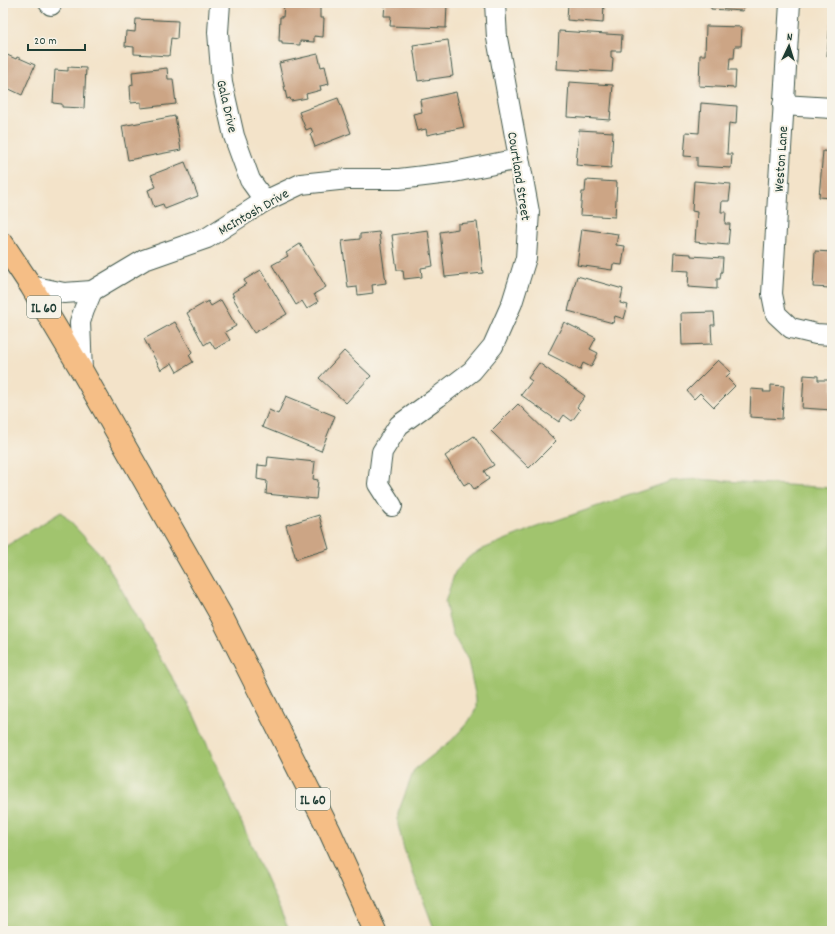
<svg xmlns="http://www.w3.org/2000/svg" width="835" height="934" font-family="Dekko,sans-serif">
<style>
.green{fill:#a1c46e;stroke:#608051}
.building{fill:#cca585}
.lines{fill:none;stroke-linecap:round;stroke-linejoin:round}
.minor-casing{stroke:#3f564a;stroke-width:22}
.primary-casing{stroke:#3f564a;stroke-width:24}
.minor{stroke:#fff;stroke-width:20}
.primary{stroke:#f5be86;stroke-width:22}
.labels{text-anchor:middle;stroke-width:4;stroke-linejoin:round;paint-order:stroke}
.shield{fill:#f7f3e8;stroke:#60746a;stroke-width:1}
.shield-label{font-size:13px;font-weight:bold;fill:#1f3d34}
.street-label{font-size:14px;fill:#1f3d34;stroke:#f7f3e8}
</style>
<rect width="100%" height="100%" fill="#f7f3e8"/>
<filter id="ink" filterUnits="userSpaceOnUse"><feTurbulence type="fractalNoise" baseFrequency=".025" numOctaves="2"/><feDisplacementMap in="SourceGraphic" scale="8" xChannelSelector="R" yChannelSelector="G"/><feConvolveMatrix kernelMatrix="1 2 1 2 8 2 1 2 1" color-interpolation-filters="sRGB"/></filter>
<filter id="wash" filterUnits="userSpaceOnUse"><feTurbulence type="fractalNoise" baseFrequency=".012" numOctaves="4" result="noise"/><feDisplacementMap in="SourceGraphic" scale="16" xChannelSelector="R" yChannelSelector="G"/><feGaussianBlur stdDeviation="0.9" result="paint"/><feColorMatrix in="noise" values="0 0 0 0 0 0 0 0 0 0 0 0 0 0 0 0 0 1.4 0 .05"/><feComposite in="paint" operator="in"/></filter>
<g filter="url(#wash)">
<rect width="100%" height="100%" fill="#f3e3c9"/>
<g class="green">
<polygon points="696,479 832,488 832,931 435,931 404,849 398,825 398,813 414,770 452,740 469,721 476,709 476,698 468,661 452,633 445,602 455,572 469,557 483,549 531,529 671,481"/>
<polygon points="61,512 102,556 194,715 288,928 262,931 3,931 3,548"/>
</g>
<g id="blocks">
<g class="building">
<polygon points="385,3 447,3 446,28 390,26 391,16 384,16"/>
<polygon points="568,3 604,3 603,23 567,20"/>
<polygon points="711,3 744,3 743,11 711,9"/>
<polygon points="284,4 320,6 320,18 324,18 323,37 314,36 314,42 300,41 300,45 282,44 282,41 279,41 280,17 283,17"/>
<polygon points="136,19 178,21 177,39 171,38 169,56 134,54 134,47 125,46 126,31 135,32"/>
<polygon points="830,23 832,23 832,56 827,56"/>
<polygon points="706,26 742,27 741,46 735,46 734,58 730,58 729,70 736,70 735,88 699,86 700,55 705,55"/>
<polygon points="559,31 622,35 621,51 611,51 611,57 613,58 612,72 557,69"/>
<polygon points="448,40 453,76 418,81 413,45"/>
<polygon points="5,54 16,59 17,57 35,65 22,95 3,86 3,59"/>
<polygon points="318,54 321,67 325,66 329,84 320,86 321,90 306,94 307,98 291,101 290,98 287,99 279,63"/>
<polygon points="68,67 86,68 84,108 62,107 62,104 53,103 55,70 68,71"/>
<polygon points="167,68 168,79 173,79 176,104 141,108 141,102 131,103 130,86 133,85 132,72"/>
<polygon points="569,82 613,85 610,120 567,117"/>
<polygon points="456,92 464,127 427,135 426,129 417,131 413,114 422,112 420,100"/>
<polygon points="338,98 351,133 315,147 310,134 313,133 311,128 306,130 299,112"/>
<polygon points="701,103 737,106 736,124 729,123 727,154 732,154 731,168 697,166 697,157 684,156 686,132 699,133"/>
<polygon points="175,116 181,150 128,160 122,126"/>
<polygon points="579,130 613,132 611,168 576,165"/>
<polygon points="823,151 832,152 832,198 819,197"/>
<polygon points="185,162 198,196 165,209 163,204 154,207 148,190 156,187 151,175"/>
<polygon points="586,180 617,182 615,217 580,215 582,192 585,192"/>
<polygon points="694,181 731,184 729,201 722,201 721,212 726,212 725,224 730,224 728,245 695,242 697,212 692,211"/>
<polygon points="477,222 483,273 445,277 440,232 458,229 458,224"/>
<polygon points="582,229 618,234 616,245 625,246 622,265 613,264 612,270 577,265"/>
<polygon points="428,230 433,266 421,268 422,277 404,279 403,270 397,270 392,235"/>
<polygon points="379,232 386,283 372,285 373,293 358,295 357,287 348,288 342,241 360,239 360,234"/>
<polygon points="300,244 326,287 314,294 318,302 307,309 302,301 296,305 272,265 288,256 286,253"/>
<polygon points="815,251 832,252 832,281 831,281 830,288 813,287"/>
<polygon points="674,253 691,254 691,256 723,258 722,272 721,272 720,279 717,279 717,289 688,287 689,271 673,270"/>
<polygon points="261,270 287,314 254,333 232,296 234,296 232,293 246,284 244,280"/>
<polygon points="577,276 623,289 620,303 628,305 624,319 615,316 613,323 568,311"/>
<polygon points="221,300 236,326 225,332 230,340 215,349 210,341 204,345 187,313 208,301 211,306"/>
<polygon points="714,312 715,325 711,325 712,344 682,345 681,313"/>
<polygon points="175,322 192,352 189,355 193,362 177,372 172,363 161,370 144,339"/>
<polygon points="564,322 596,338 590,349 598,353 591,367 583,363 580,370 548,354"/>
<polygon points="344,351 371,376 346,403 319,378"/>
<polygon points="718,360 731,372 726,377 735,386 714,407 700,393 694,399 687,391"/>
<polygon points="539,363 585,396 577,407 580,410 572,421 564,415 559,422 521,395 532,381 528,378"/>
<polygon points="804,375 818,376 818,380 832,380 832,410 802,408"/>
<polygon points="771,385 784,386 782,419 750,417 751,389 764,390 763,392 771,392"/>
<polygon points="286,396 335,416 321,451 262,427 269,410 278,414"/>
<polygon points="518,404 556,441 529,468 491,431"/>
<polygon points="474,436 494,465 484,471 489,479 474,489 469,482 464,485 445,456"/>
<polygon points="268,457 315,462 313,479 318,480 316,499 266,494 267,481 257,479 258,465 267,466"/>
<polygon points="319,515 329,549 296,559 286,525"/>
</g>
</g>
</g>
<g filter="url(#ink)">
<use href="#blocks" fill-opacity="0" stroke="#3f564a" stroke-width="1"/>
<g class="lines">
<defs>
<g id="minor">
<polyline points="49,3 51,5"/>
<polyline points="220,3 218,32 222,83 234,136 250,180 265,201"/>
<polyline points="790,3 772,294 776,314 791,328 816,334 832,335"/>
<polyline points="783,105 832,108"/>
<polyline points="31,286 64,293 92,291 144,260 207,238 265,201 301,184 348,179 399,179 449,173 519,159"/>
<polyline points="82,371 80,322 84,310 92,291"/>
<polyline points="392,506 378,484 382,452 399,425 438,397 472,371 493,346 512,303 526,258 529,212 497,38 495,3"/>
</g>
<polyline id="primary" points="3,244 31,286 82,371 221,615 330,832 375,931"/>
</defs>
<use href="#minor" class="minor-casing"/>
<use href="#primary" class="primary-casing"/>
<use href="#minor" class="minor"/>
<use href="#primary" class="primary"/>
</g>
</g>
<g class="labels">
<g class="shield">
<rect x="27" y="296" width="34" height="22" rx="3"/>
<rect x="296" y="788" width="34" height="22" rx="3"/>
</g>
<g class="shield-label">
<text x="44" y="312">IL 60</text>
<text x="313" y="804">IL 60</text>
</g>
<g class="street-label">
<text transform="translate(228 106) rotate(77)" y="5">Gala Drive</text>
<text transform="translate(780 159) rotate(-86)" y="5">Weston Lane</text>
<text transform="translate(520 176) rotate(81)" y="5">Courtland Street</text>
<text transform="translate(253 211) rotate(-30)" y="5">McIntosh Drive</text>
</g>
</g>
<rect width="835" height="934" fill="none" stroke="#f7f3e8" stroke-width="16"/>
<g transform="translate(789 46) rotate(4)" stroke="#f7f3e8" stroke-width="3" paint-order="stroke">
<path d="M0-3L7 15L0 10L-7 15Z" fill="#1f3d34"/>
<text y="-6" font-size="11" font-weight="bold" text-anchor="middle" fill="#1f3d34">N</text>
</g>
<path d="M28 44v6h57v-6" fill="none" stroke="#1f3d34" stroke-width="2"/>
<text x="34" y="44" font-size="12" fill="#1f3d34" stroke="#f7f3e8" stroke-width="3" paint-order="stroke">20 m</text>
</svg>
